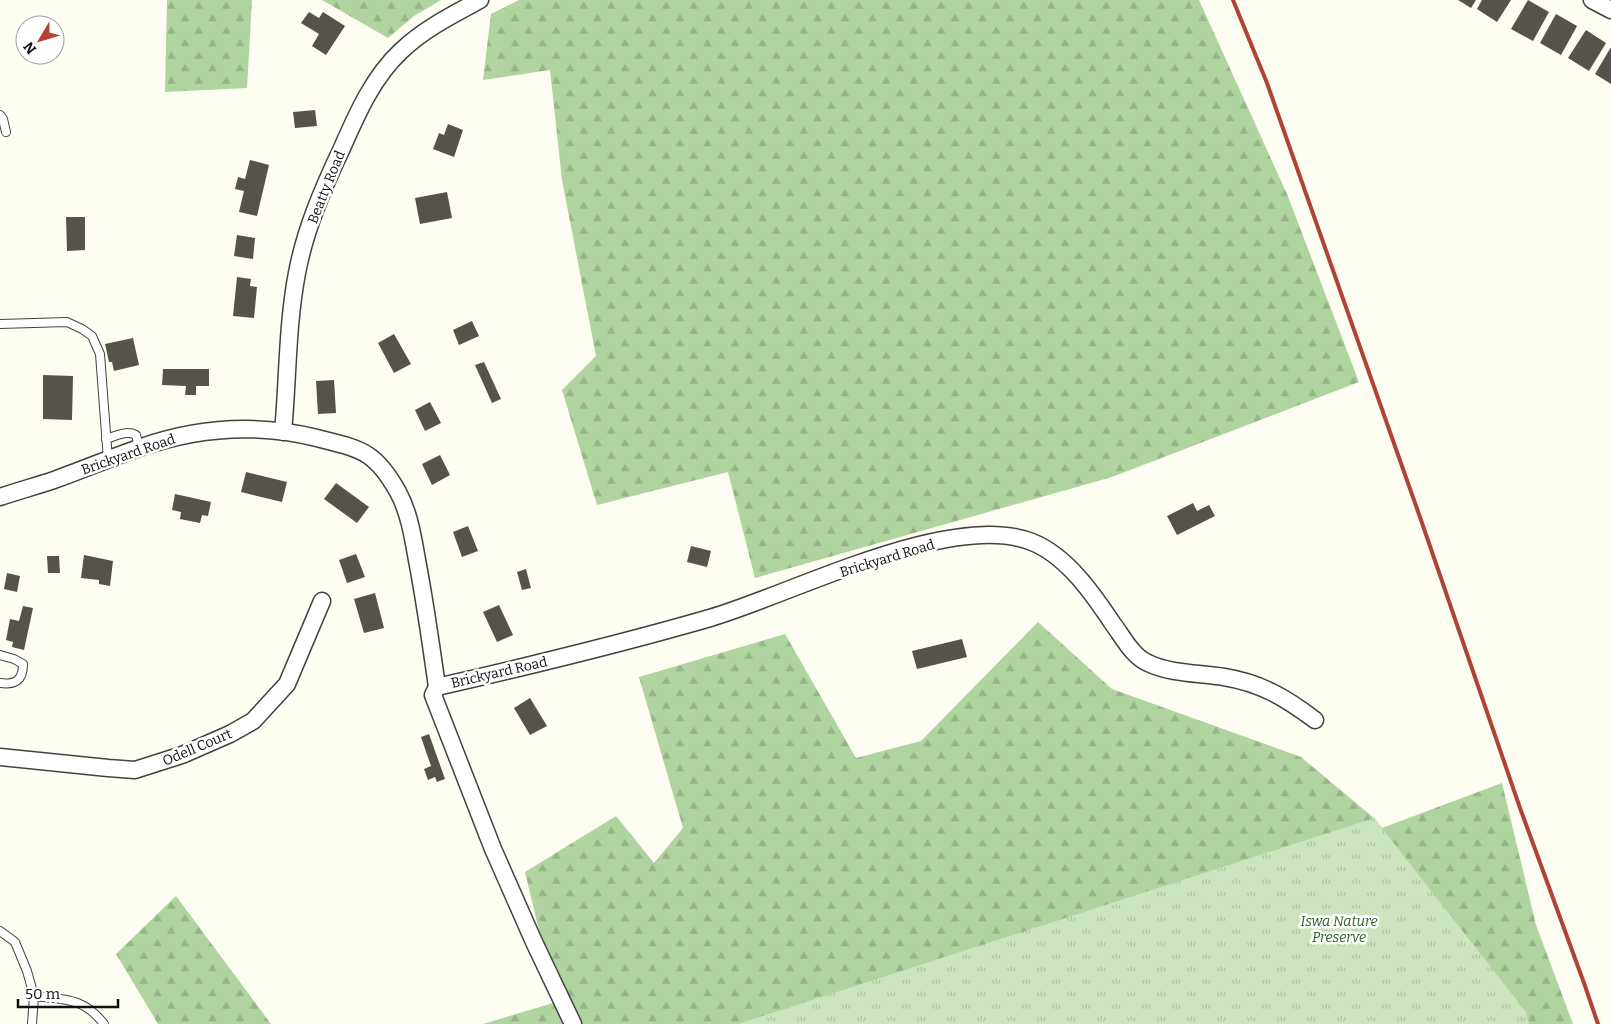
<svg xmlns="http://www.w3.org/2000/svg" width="1611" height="1024" font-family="Bitter,serif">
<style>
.forest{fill:url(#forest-firs)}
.park{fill:url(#park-tufts)}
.building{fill:#56524c}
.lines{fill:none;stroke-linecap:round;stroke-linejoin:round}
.lane-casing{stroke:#424242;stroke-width:10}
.street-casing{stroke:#424242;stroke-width:19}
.lane{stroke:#fff;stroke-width:8}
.street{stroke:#fff;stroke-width:16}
.rail{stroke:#b04335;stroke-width:4}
.labels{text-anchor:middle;stroke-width:5;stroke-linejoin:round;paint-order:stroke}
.street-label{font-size:14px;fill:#0f0f0f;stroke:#fff}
.park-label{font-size:14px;font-style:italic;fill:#286026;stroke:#fff}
</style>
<defs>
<pattern id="forest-firs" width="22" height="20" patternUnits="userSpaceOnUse" patternTransform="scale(1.25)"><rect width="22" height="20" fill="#afd49f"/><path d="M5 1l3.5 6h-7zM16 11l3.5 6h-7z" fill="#95b588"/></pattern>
<pattern id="park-tufts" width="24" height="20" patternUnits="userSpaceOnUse" patternTransform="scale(1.25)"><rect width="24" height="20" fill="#cce5be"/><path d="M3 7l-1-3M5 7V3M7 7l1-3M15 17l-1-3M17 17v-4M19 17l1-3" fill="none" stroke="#aec3a2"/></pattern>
</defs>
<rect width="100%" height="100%" fill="#fdfdf2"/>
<g class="forest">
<polygon points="167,0 252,0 247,88 165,92"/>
<polygon points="322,0 441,0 414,16 388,38"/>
<polygon points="519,0 1199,0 1287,194 1359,382 1112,477 755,578 728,472 597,505 562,390 596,356 562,180 550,70 483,80 491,14"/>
<polygon points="1038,622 1112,689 1301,757 1374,818 1382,828 1502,783 1536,925 1573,1024 483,1024 556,1002 525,872 616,816 654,863 683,828 639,677 785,634 856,758 921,741"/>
<polygon points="176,896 271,1024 158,1024 116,954"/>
</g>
<polygon class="park" points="1374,818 1526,1012 1529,1024 738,1024"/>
<g class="building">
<polygon points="1458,0 1476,0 1471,8"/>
<polygon points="1482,0 1511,0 1497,22 1477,9"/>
<polygon points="1528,0 1549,12 1533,41 1511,29"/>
<polygon points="309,12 319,18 323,12 345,26 326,55 312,46 319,34 301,23"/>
<polygon points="1556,14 1577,26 1561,55 1540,43"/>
<polygon points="1586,30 1606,43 1589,71 1568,58"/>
<polygon points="1611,47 1611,84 1595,74"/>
<polygon points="315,110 317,126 295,128 293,112"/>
<polygon points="448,124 463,130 454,157 433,149 439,133 444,135"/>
<polygon points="250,160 269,165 257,216 239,212 244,191 235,189 238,177 245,179"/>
<polygon points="447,192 452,218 420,224 415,198"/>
<polygon points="66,217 85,217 85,250 67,251"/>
<polygon points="237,235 255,238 253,259 234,256"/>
<polygon points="237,277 251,279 250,286 257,287 254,318 233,316"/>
<polygon points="472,321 479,336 459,345 453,330"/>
<polygon points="394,334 411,364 394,373 378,343"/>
<polygon points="133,338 139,365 114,371 112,362 109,362 105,344"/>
<polygon points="484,362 501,399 492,403 475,365"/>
<polygon points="163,369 209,369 209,386 196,386 196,395 185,395 186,386 162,385"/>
<polygon points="43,375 73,376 72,420 43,419"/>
<polygon points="334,380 336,413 318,414 316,381"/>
<polygon points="430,402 441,423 425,431 415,410"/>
<polygon points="440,455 450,475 432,485 422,464"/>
<polygon points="246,472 287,482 282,502 241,492"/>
<polygon points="336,483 369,507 357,523 324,499"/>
<polygon points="175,494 211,502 208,516 202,515 200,523 180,519 181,512 172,510"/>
<polygon points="1193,503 1197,511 1209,505 1215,516 1177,535 1167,516"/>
<polygon points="468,526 478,551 462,557 453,532"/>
<polygon points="691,546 711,551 707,567 687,562"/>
<polygon points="356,554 365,577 347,583 339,560"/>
<polygon points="84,555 113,561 110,586 99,584 99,580 81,578"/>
<polygon points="47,556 59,556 60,573 48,573"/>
<polygon points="526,569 531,588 522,590 517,572"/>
<polygon points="7,573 20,576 17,592 4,589"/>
<polygon points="375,593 384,628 364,633 354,599"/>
<polygon points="499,605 513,635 497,642 483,612"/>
<polygon points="23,606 33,608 24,650 12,647 13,642 6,640 10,619 19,621"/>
<polygon points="962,639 967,657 917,669 912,651"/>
<polygon points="530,698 547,726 530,735 514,708"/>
<polygon points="429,734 445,779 437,782 435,777 428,780 424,769 431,766 421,737"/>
</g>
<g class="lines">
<defs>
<g id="lane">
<polyline points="0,115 3,119 6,132"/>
<polyline points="0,324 67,322 82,329 92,336 100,354 108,460"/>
<path d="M106,439c10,-3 20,-9 30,-4l3,13"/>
<path d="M0,655l14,4 9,5c0,16 -7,21 -23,19"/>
<polyline points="0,931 15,942 27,971 34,996 32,1024"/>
<path d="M34,996c31,4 49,1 70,28"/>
</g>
<g id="street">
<polyline points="1592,0 1611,10"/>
<path d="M283,432c5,-53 4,-107 14,-159 8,-43 26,-85 45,-125 15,-34 31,-71 59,-97 23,-22 51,-36 79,-51"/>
<path d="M0,497c18,-6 36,-11 54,-17 28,-10 56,-22 85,-32 59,-21 117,-25 178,-10 43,11 58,12 81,54 11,20 15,45 19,68 8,42 14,84 20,127l-4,8 60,154 41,93 39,82"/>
<path d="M437,687c92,-21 183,-43 273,-69 82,-24 242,-108 322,-76 35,14 61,52 81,82 10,13 19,32 35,39 23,11 51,10 76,14 37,6 62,21 91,43"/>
<polyline points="0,757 108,768 135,770 182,755 230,734 253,721 287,684 322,601"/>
</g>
</defs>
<use href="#lane" class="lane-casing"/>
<use href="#street" class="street-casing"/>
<use href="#lane" class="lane"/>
<use href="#street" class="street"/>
<polyline class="rail" points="1233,0 1267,83 1421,520 1520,808 1584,983 1598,1024"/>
</g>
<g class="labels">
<g class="street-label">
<text transform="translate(326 187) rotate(-68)" y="5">Beatty Road</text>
<text transform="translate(128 454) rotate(-19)" y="5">Brickyard Road</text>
<text transform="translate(887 558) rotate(-17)" y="5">Brickyard Road</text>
<text transform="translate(499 672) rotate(-13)" y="5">Brickyard Road</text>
<text transform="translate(197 747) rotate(-23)" y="5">Odell Court</text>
</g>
<g class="park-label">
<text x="1339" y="926">Iswa Nature<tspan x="1339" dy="16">Preserve</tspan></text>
</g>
</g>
<g transform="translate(40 40) rotate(232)"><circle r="24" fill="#ffffff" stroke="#9f9f9f"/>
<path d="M0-4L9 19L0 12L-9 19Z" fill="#b04335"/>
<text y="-8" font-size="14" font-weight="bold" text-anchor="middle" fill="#0f0f0f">N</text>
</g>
<path d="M18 999v8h100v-8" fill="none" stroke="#0f0f0f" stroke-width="2.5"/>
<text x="25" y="999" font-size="15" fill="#0f0f0f" stroke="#ffffff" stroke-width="4" paint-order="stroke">50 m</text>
</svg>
